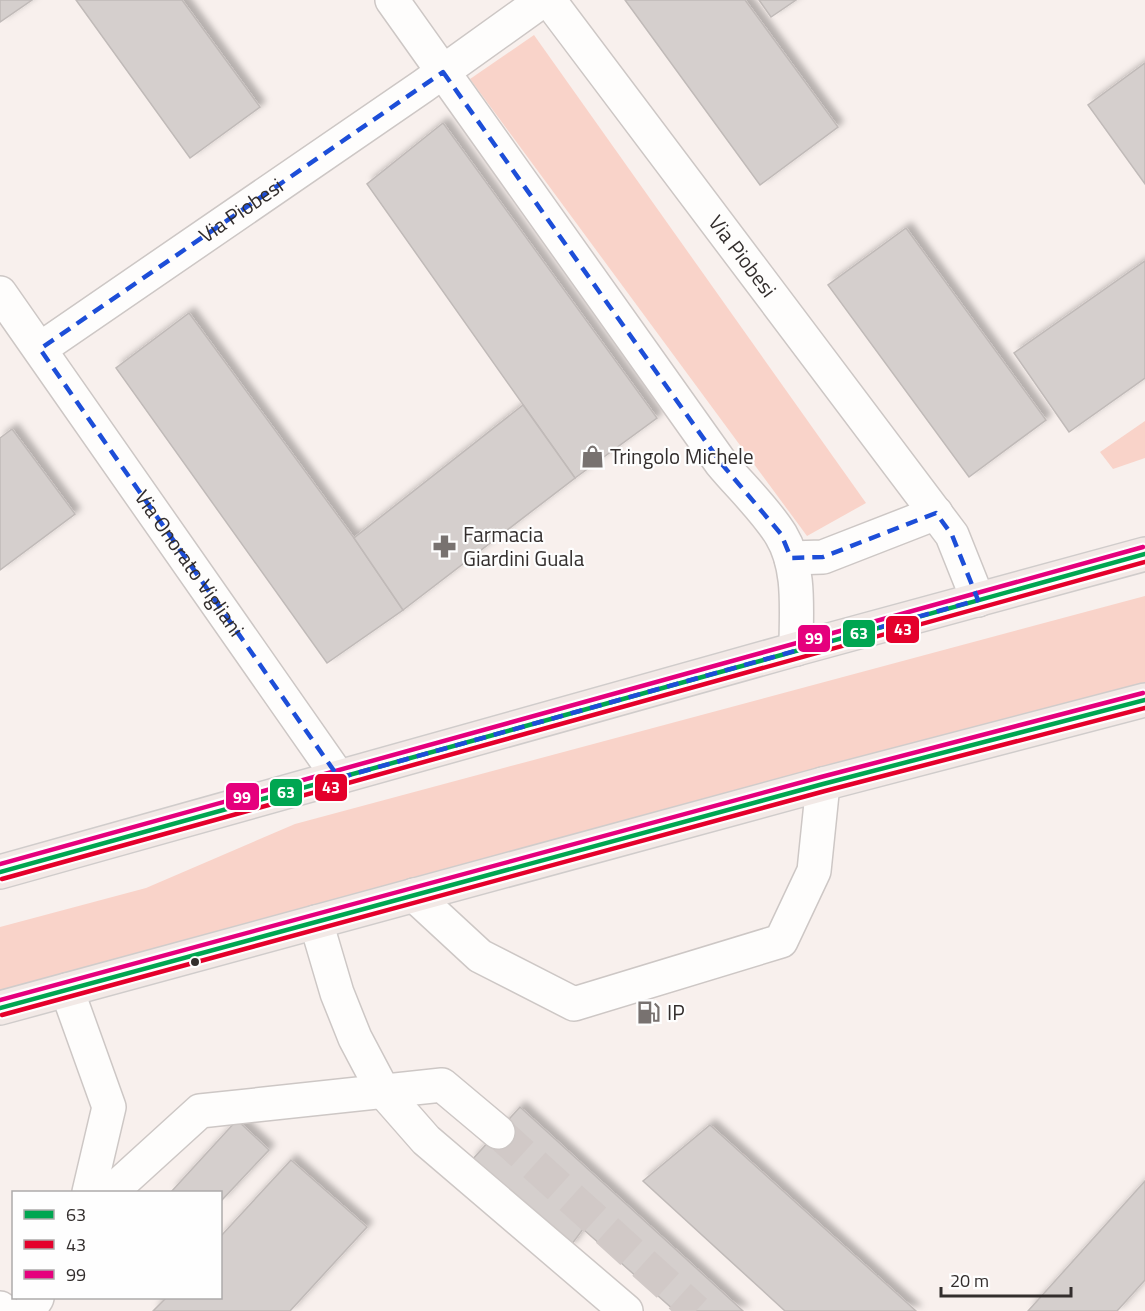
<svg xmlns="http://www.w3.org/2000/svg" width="1145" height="1311" font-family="'Titillium Web',sans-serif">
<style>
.green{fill:#f9d3c9}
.building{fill:#d5cfcd;stroke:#c0bab8;stroke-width:1.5;filter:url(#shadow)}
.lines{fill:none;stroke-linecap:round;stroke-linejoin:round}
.minor-tunnel{stroke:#d1c9c7;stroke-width:33;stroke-dasharray:33 16;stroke-linecap:butt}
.minor-casing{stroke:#cdc7c5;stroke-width:36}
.major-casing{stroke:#d0cccb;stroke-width:36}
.minor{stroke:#fefdfc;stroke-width:33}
.major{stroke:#f2e9e6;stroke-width:33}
.bus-1-casing{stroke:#fefefe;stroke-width:9}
.bus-2-casing{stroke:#fefefe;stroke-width:9}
.bus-3-casing{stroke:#fefefe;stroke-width:9}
.bus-1{stroke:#00a651;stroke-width:4.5}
.bus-2{stroke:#e4002b;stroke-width:4.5}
.bus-3{stroke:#e5007d;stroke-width:4.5}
.marked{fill:none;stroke:#1d4ed8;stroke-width:4.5;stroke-dasharray:12 8;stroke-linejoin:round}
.bus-dot{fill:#332e2d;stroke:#fefefe;stroke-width:2}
.labels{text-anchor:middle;stroke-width:4.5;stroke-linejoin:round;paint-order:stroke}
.street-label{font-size:21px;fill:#332e2d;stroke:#fefefe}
.poi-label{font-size:21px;fill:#332e2d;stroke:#fefefe;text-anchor:start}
.line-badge{stroke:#fefefe;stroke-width:2}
.badge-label{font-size:16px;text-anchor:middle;font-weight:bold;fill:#fff}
</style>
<defs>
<filter id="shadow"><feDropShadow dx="5.5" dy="-5.5" stdDeviation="3" flood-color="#0004"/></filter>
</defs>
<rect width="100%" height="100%" fill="#f8f0ed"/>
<g class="green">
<polygon points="534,35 866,503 807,536 470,79"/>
<polygon points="1145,421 1145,458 1113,469 1100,452"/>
<polygon points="1145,596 1145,685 0,993 0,927 146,888 295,824"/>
</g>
<g class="building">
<polygon points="0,0 32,0 0,22"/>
<polygon points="76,0 182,0 260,107 190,158"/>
<polygon points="625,0 745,0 838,127 760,185"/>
<polygon points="759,0 796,0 771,17"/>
<polygon points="1145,63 1145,184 1088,105"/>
<polygon points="443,123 657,418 575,478 367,184"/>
<polygon points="906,228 1046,420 969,477 828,285"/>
<polygon points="1145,261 1145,378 1069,432 1014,353"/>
<polygon points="189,313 354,538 403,610 327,663 116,368"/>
<polygon points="523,405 575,478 403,610 354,538"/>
<polygon points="12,429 75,514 0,570 0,438"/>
<polygon points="520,1107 743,1311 675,1311 583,1229 569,1248 471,1161"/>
<polygon points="237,1120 269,1150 220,1202 220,1192 171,1192"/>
<polygon points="710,1125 916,1311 785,1311 643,1181"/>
<polygon points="291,1160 367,1227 290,1311 153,1311 166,1298 220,1298 220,1237"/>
<polygon points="1145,1181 1145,1280 1117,1311 1028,1311"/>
</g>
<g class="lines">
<polyline class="minor-tunnel" points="498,1132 696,1311"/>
<defs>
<g id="minor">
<path d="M392,0l329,463c19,23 44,46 60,72 20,33 15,76 15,114"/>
<path id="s1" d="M549,0l403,535 26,65"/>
<path id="s2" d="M0,293l339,485"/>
<path id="s3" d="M40,349l383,-263 120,-86"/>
<polyline points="791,558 823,557 936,513"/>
<polyline points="414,895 480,956 574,1004 781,941 814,871 823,784"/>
<polyline points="316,922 337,993 355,1038 383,1091 426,1140 626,1311"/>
<polyline points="67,990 109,1107 89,1192"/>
<polyline points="111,1192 200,1111 442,1085 498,1132"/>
<polyline points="0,1308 4,1311"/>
<polyline points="29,1311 37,1298"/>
</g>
<g id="major">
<polyline points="0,872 796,649 1145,554"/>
<polyline points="0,1008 823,784 1145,700"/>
</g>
</defs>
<use href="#minor" class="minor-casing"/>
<use href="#major" class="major-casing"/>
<use href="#minor" class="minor"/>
<use href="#major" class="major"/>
<defs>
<g id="bus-1">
<polyline points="0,872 1145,554"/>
<polyline points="0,1008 823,784 1145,700"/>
</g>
<g id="bus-2">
<polyline points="2,879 1145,562"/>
<polyline points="2,1015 825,791 1145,708"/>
</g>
<g id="bus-3">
<polyline points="0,864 1143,547"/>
<polyline points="0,1000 821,777 1143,693"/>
</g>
</defs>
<use href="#bus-1" class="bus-1-casing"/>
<use href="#bus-2" class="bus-2-casing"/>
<use href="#bus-3" class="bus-3-casing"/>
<use href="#bus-1" class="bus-1"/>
<use href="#bus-2" class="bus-2"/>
<use href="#bus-3" class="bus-3"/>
</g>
<path class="marked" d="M443,72l278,391 60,71 10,24 32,-1 113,-44 16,22 26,65 -639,178 -299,-429z"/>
<defs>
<symbol id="shop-bare" viewBox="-9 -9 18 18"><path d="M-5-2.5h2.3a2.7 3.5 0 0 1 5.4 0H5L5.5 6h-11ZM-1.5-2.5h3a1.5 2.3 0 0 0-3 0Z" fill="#787270" stroke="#fefefe" stroke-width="2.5" paint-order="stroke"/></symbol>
<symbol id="pharmacy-bare" viewBox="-9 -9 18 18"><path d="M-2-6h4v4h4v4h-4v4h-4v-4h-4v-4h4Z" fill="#787270" stroke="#fefefe" stroke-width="2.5" paint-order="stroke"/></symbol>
<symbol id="fuel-bare" viewBox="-9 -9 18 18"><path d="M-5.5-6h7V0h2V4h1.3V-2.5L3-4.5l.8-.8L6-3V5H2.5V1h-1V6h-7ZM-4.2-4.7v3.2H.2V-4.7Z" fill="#787270" stroke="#fefefe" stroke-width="2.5" paint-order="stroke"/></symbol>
</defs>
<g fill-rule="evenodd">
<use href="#shop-bare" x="576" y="440" width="33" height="33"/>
<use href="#pharmacy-bare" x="428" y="530" width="33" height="33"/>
<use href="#fuel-bare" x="632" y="996" width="33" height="33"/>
</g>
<circle class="bus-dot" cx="195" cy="962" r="5"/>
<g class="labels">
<g class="street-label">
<text dy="7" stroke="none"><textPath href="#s3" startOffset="244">Via Piobesi</textPath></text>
<text dy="7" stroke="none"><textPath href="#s1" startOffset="321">Via Piobesi</textPath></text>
<text dy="7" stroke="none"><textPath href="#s2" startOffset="330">Via Onorato Vigliani</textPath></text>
</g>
<g class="poi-label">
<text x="610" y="464">Tringolo Michele</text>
<text x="463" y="542">Farmacia<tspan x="463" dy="24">Giardini Guala</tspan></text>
<text x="667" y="1020">IP</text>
</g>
</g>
<g class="line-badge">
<rect x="885" y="615" width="35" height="29" rx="6" fill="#e4002b"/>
<rect x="842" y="619" width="34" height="29" rx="6" fill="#00a651"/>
<rect x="797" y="624" width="34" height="29" rx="6" fill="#e5007d"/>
<rect x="314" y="773" width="34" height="29" rx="6" fill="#e4002b"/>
<rect x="269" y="778" width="34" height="29" rx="6" fill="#00a651"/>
<rect x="225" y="782" width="35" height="29" rx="6" fill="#e5007d"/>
</g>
<g class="badge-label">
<text x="903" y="635">43</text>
<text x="859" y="639">63</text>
<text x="814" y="644">99</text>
<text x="331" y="793">43</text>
<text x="286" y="798">63</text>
<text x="242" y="803">99</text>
</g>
<rect x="12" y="1191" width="210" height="108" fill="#fefefe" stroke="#adabaa" stroke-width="1.5"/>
<rect x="24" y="1210" width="30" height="9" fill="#00a651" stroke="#adabaa" stroke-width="1.5"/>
<text x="66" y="1221" font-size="18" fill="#332e2d">63</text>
<rect x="24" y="1240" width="30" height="9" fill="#e4002b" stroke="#adabaa" stroke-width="1.5"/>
<text x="66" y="1251" font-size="18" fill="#332e2d">43</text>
<rect x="24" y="1270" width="30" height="9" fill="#e5007d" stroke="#adabaa" stroke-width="1.5"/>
<text x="66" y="1281" font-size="18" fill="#332e2d">99</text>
<path d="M941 1287v9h130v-9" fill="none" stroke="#332e2d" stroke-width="3"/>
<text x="950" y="1287" font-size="18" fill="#332e2d" stroke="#fefefe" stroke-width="4.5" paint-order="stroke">20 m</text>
</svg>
